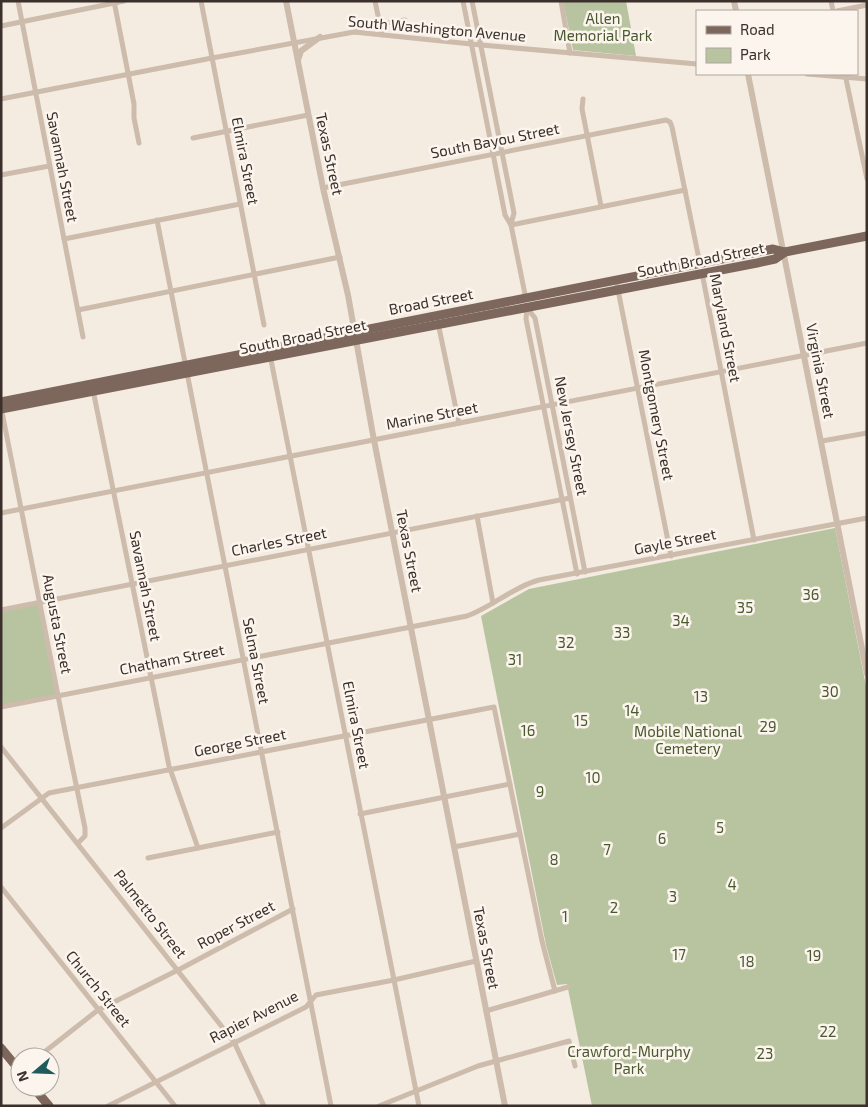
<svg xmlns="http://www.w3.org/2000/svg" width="868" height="1107" font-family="'Exo 2',sans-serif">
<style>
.green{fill:#b8c4a0}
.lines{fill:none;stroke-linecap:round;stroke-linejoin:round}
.minor{stroke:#cdbbac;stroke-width:5}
.tertiary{stroke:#cdbbac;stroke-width:6}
.primary{stroke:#7d675c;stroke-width:9}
.labels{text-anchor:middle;stroke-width:5;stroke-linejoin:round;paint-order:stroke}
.park-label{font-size:15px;fill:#4a5a2e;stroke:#fbf5ee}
.street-label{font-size:15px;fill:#3b302b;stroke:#fbf5ee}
</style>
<rect width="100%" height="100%" fill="#f4ebe1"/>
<g class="green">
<polygon points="563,1 626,1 636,56 573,50"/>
<polygon points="835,528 867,691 867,1106 592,1106 567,984 557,985 546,945 481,616 529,589"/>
<polygon points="40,603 58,696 1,707 1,610"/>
</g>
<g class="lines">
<g class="minor">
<polyline points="18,1 83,337"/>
<polyline points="114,1 134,104 134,118 139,143"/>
<polyline points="201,1 264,325"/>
<polyline points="375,1 382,35"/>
<polyline points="463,1 505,215 511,225 526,299"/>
<polyline points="472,1 514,213 511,224"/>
<polyline points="561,1 570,53"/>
<polyline points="831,1 833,11"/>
<polyline points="837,11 867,5"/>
<polyline points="1,26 124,1"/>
<polyline points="355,32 362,27 405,20"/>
<polyline points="807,74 867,79"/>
<polyline points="845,74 867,179"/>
<polyline points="1,99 212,58 354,32 481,45 697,64"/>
<polyline points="583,99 582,109 601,206"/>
<polyline points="193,138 308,115"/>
<polyline points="1,175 49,166"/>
<polyline points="323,188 666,120 670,122 672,127 700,264"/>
<polyline points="157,220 331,1106"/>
<polyline points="511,225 685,190"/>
<polyline points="64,239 240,204"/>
<polyline points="702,273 754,540"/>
<polyline points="616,280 671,556"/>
<polyline points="527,307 526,319 577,574"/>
<polyline points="527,308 535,318 585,572"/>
<polyline points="78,310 340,257"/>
<polyline points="438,323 459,423"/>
<polyline points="270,355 419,1106"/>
<polyline points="93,390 169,766 198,848"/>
<polyline points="1,407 65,731 85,828 85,836 78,843"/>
<polyline points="822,441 867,433"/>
<polyline points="1,513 867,343"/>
<polyline points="477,516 493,603"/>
<polyline points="1,610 570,498"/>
<path d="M1,707l466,-91c25,-9 46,-29 72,-36l328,-62"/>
<polyline points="1,747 234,1042 264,1106"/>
<polyline points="360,814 510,784"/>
<polyline points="1,828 49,793 494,707 542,941 555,991"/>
<polyline points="454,847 520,834"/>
<polyline points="148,858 278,832"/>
<polyline points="1,887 175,1106"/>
<polyline points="486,1011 568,987"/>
<polyline points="38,1057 98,1010 182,968 293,909"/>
<polyline points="108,1106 306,1007 316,995 394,980 476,961"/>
<polyline points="379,1106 478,1066 569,1041 575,1066"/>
</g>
<g class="tertiary">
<polyline points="286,1 323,188 348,295 373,435 505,1106"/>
<polyline points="734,1 736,11"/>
<polyline points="298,60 301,51 320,37"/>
<polyline points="748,74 867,674"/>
</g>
<g class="primary">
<polyline points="1,402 773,249 785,252 867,236"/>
<polyline points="1,409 757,263 775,259 785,252"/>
<polyline points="1,1048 20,1071"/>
<polyline points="33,1087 49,1106"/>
</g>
</g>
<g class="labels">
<g class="park-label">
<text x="603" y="24">Allen<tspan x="603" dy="17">Memorial Park</tspan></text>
<text x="811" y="600">36</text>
<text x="745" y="613">35</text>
<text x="681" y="626">34</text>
<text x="622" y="638">33</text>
<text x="566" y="648">32</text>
<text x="515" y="665">31</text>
<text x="830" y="697">30</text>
<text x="701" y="702">13</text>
<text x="632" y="716">14</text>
<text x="581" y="726">15</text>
<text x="768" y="732">29</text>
<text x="528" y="736">16</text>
<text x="688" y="737">Mobile National<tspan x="688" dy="17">Cemetery</tspan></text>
<text x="593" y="783">10</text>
<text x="540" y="797">9</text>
<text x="720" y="833">5</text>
<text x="662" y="844">6</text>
<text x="607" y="855">7</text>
<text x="554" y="865">8</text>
<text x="732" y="890">4</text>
<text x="673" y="902">3</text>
<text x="614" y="913">2</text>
<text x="565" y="922">1</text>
<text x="679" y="960">17</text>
<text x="814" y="961">19</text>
<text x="747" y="967">18</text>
<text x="828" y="1037">22</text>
<text x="629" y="1057">Crawford-Murphy<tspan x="629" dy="17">Park</tspan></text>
<text x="765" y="1059">23</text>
</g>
<g class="street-label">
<text transform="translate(437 29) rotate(5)" y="5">South Washington Avenue</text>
<text transform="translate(495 141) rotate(-11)" y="5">South Bayou Street</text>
<text transform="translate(329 154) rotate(78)" y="5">Texas Street</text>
<text transform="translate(245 161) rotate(79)" y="5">Elmira Street</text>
<text transform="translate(62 167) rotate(79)" y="5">Savannah Street</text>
<text transform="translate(701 260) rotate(-11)" y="5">South Broad Street</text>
<text transform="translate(431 302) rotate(-11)" y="5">Broad Street</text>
<text transform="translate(725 328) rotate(79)" y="5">Maryland Street</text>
<text transform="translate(303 337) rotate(-11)" y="5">South Broad Street</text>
<text transform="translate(820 371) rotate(79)" y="5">Virginia Street</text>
<text transform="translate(656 415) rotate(79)" y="5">Montgomery Street</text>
<text transform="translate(432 416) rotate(-11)" y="5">Marine Street</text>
<text transform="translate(571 436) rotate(79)" y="5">New Jersey Street</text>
<text transform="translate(279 542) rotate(-11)" y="5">Charles Street</text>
<text transform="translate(675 542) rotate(-11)" y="5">Gayle Street</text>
<text transform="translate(409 551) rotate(79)" y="5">Texas Street</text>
<text transform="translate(145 586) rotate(79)" y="5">Savannah Street</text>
<text transform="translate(57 624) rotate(79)" y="5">Augusta Street</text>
<text transform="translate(172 660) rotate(-11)" y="5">Chatham Street</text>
<text transform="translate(256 661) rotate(79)" y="5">Selma Street</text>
<text transform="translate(356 725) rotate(79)" y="5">Elmira Street</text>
<text transform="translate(240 743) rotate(-11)" y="5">George Street</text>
<text transform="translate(150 914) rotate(52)" y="5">Palmetto Street</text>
<text transform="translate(236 925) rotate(-28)" y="5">Roper Street</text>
<text transform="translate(486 948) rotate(79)" y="5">Texas Street</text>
<text transform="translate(98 989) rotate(51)" y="5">Church Street</text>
<text transform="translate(254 1017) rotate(-27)" y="5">Rapier Avenue</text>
</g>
</g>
<rect width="868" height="1107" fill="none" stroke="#3b302b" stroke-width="5"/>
<rect x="696" y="10" width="162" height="65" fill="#fbf5ee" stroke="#aea6a0"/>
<rect x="706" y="26" width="25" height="8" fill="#7d675c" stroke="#aea6a0"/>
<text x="740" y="35" font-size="15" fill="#3b302b">Road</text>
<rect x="706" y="48" width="25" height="15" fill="#b8c4a0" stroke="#aea6a0"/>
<text x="740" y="60" font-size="15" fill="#3b302b">Park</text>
<g transform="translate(35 1072) rotate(251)"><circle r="24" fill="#fbf5ee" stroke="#aea6a0"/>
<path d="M0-4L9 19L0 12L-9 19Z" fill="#1f5a5e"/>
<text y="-8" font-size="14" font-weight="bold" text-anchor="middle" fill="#3b302b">N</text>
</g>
</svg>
